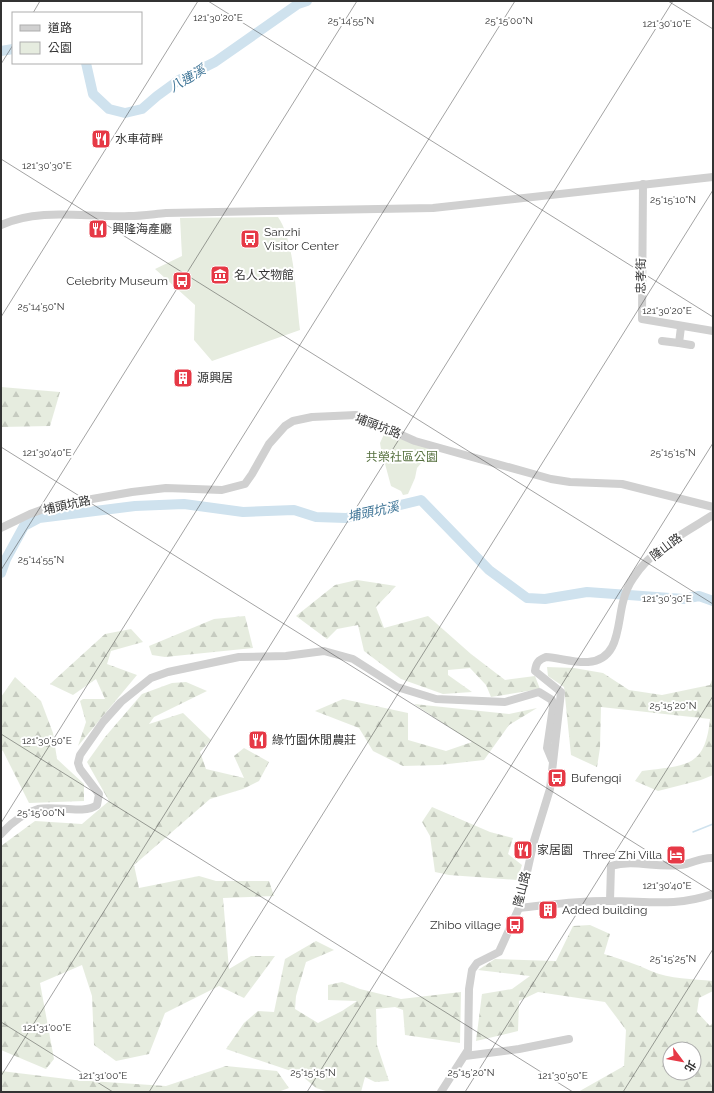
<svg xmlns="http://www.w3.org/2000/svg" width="714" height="1093" font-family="Raleway,'Noto Sans TC',sans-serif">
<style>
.forest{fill:url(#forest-firs);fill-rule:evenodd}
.green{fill:#e6ecdf}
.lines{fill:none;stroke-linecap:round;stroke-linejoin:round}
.stream{stroke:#cfe2ee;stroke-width:1.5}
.river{stroke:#cfe2ee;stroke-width:10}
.minor{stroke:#d0d0d0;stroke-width:8}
.ticks{fill:none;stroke:#333;stroke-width:1;stroke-opacity:0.45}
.labels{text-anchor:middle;stroke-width:4;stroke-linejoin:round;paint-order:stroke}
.poi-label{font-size:12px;fill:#333;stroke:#fff;text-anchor:start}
.street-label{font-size:12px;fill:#333;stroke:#fff}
.park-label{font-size:12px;fill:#56703f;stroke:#fff}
.water-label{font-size:13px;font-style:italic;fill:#3f7597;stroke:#fff}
.ticks-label{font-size:10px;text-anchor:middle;fill:#333;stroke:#fff;stroke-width:4;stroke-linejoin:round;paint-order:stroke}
</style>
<defs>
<pattern id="forest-firs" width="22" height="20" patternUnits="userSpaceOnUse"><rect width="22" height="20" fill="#e6ecdf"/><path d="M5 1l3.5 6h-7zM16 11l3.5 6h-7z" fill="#c6cbc0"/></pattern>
</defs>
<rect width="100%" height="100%" fill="#fff"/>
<g class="forest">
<polygon points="1,387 60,392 50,426 1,427"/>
<polygon points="357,580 396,586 376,607 384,628 428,616 471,654 505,680 535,676 540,689 491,697 486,685 470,668 448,670 448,675 472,692 443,694 401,679 364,651 358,625 337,629 327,639 296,616 335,585"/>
<polygon points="245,616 253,648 165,657 152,655 149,646 214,619"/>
<polygon points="131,629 143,642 111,651 107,664 137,675 78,746 86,722 80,701 83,699 105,699 96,679 73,695 50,684 105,634"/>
<path d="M547,667l27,1 29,5 26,17 33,5 48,-10 3,-8v98l-12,5 -43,11 -23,-10 7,-10c43,-6 63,-2 68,-52l-109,-12 -1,41 -3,19 -26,-12 -7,-68 -16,-11z"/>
<polygon points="15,677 41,701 53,733 57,759 84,784 84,801 29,803 3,751 1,750 1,697"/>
<polygon points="186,682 207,691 154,717 149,724 183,713 211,740 200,752 206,769 244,778 234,756 244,748 269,762 259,781 243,789 210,799 134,865 139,888 199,876 216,881 269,881 274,896 223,898 229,969 251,956 275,956 244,998 219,986 165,1013 149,1054 116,1061 94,1045 92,996 82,965 40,983 54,1059 46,1069 1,1050 1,846 35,821 82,824 109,801 87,762 105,737 142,694 172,683"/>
<polygon points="343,699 408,713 408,740 446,751 472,742 414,704 509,714 537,708 509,725 484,760 439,765 403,766 373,751 359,728 315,711"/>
<polygon points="432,807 490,832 513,838 508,854 522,865 517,880 449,875 435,872 430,836 422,822"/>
<path d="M590,925l20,9 -6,20c16,5 32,10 47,17 19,8 42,8 62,10v10l-14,7 -2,14 13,14 3,-4v70h-135l46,-26 2,-36 -21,-28 -67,-10 -19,9 -1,30 -42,10 6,-47 30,-5 18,-13 -52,-6 17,-11 61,2 17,-35zM670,1049h24v24h-24z"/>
<polygon points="316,941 334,950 306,962 296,996 295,1009 318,1023 342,1011 357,1001 328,1000 328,985 342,982 360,989 401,999 461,992 460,1043 405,1035 403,1010 395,1007 376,1009 377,1045 389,1081 375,1082 365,1077 361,1092 329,1092 316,1088 300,1074 226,1049 244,1023 258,1011 274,1012 285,959"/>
<polygon points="226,1066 277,1071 289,1088 278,1092 1,1092 1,1071 75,1080 166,1086"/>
</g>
<g class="green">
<path d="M278,217c17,24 18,82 22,113l-88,31 -18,-21 1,-35 -40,-36 27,-13 -2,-38z"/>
<polygon points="386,430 432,450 417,468 415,478 408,494 403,495 401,491 391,486 381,449 380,443"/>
</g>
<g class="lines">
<polyline class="stream" points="693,832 713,824"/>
<g class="river">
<polyline points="1,51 13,49"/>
<polyline points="86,63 93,94 109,109 125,113 142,109 157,96 179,80 215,62 298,4 307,1"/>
<polyline points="1,573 6,559 24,526 39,518 135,506 184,504 243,512 294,510 316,517 346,518 421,500 489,570 527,598 545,599 587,592 684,599 699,596 713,601"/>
</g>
<g class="minor">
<polyline points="643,184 642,319 713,331"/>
<path d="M1,225c40,-18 86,-7 128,-9 13,0 25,-2 37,-3l267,-5 280,-31"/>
<polyline points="681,327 679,343 691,345"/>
<polyline points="662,341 679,343"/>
<polyline points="1,528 30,514 52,506 132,492 166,488 222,490 245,484 252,474 269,444 285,426 293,421 312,417 356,415 415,441 551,479 570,482 622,484 713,507"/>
<path d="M1,834c9,-10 23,-21 37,-25 17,-4 46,6 59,-4l2,-11 -19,-25 -2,-6 2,-8 23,-33 18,-20 30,-24 17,-6 71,-15 47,-1 38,-5 29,8 44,28 39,12 69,3 34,-10 13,8 1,7 -6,41 5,12"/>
<path d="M610,901l1,-35c25,-8 48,4 75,-2 9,-2 17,-7 27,-6"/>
<path d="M519,908c30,-3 61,-8 91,-7 38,0 65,6 103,-7"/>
<polyline points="465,1056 519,1049 569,1039"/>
<path d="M441,1092l27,-42 1,-61 3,-19 5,-7 22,-11 20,-44 15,-67 16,-52 11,-97 -26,-21c1,-8 3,-11 11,-14 14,1 28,6 42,5 32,-2 29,-38 35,-60 2,-9 6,-18 11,-25 18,-28 52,-45 79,-62"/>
</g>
</g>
<path class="ticks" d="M208,1l505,316M668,1l45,28M33,13l7,-12M1,64l12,-19M1,159l712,445M1,317l197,-316M1,447l712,445M1,570l356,-569M1,734l572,358M1,823l514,-822M1,1022l112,70M1,1076l672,-1075M149,1092l564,-902M307,1092l406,-649M465,1092l248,-396M623,1092l90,-143"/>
<defs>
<symbol id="restaurant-square" viewBox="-11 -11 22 22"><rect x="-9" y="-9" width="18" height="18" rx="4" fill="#e63946" stroke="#fff"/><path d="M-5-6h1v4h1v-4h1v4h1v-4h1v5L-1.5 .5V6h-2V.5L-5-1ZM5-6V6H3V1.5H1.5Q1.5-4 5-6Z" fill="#fff"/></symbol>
<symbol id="bus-square" viewBox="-11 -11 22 22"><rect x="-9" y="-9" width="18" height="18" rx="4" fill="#e63946" stroke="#fff"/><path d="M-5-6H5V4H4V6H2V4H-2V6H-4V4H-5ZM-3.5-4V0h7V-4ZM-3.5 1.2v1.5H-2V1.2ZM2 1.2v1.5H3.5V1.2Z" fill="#fff"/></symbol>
<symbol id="museum-square" viewBox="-11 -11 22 22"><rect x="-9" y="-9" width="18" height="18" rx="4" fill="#e63946" stroke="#fff"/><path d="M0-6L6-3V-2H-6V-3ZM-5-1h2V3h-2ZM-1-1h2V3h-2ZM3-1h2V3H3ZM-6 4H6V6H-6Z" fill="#fff"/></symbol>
<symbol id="building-square" viewBox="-11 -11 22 22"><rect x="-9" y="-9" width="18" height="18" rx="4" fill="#e63946" stroke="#fff"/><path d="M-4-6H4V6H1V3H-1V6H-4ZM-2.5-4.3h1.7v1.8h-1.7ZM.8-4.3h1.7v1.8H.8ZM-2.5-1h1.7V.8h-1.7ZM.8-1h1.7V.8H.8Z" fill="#fff"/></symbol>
<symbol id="hotel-square" viewBox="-11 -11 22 22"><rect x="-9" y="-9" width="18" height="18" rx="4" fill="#e63946" stroke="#fff"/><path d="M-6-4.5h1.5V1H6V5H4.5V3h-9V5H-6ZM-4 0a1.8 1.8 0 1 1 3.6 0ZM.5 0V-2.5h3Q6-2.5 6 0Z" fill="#fff"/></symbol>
</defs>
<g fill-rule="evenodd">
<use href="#restaurant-square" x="90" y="128" width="22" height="22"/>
<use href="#restaurant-square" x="87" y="218" width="22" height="22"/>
<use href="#bus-square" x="239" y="228" width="22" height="22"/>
<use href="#museum-square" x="209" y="264" width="22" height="22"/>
<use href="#bus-square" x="171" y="270" width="22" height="22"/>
<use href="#building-square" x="172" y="367" width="22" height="22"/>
<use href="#restaurant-square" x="247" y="729" width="22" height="22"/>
<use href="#bus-square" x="546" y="767" width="22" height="22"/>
<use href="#restaurant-square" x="512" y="839" width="22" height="22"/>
<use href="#hotel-square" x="665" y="844" width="22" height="22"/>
<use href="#building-square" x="537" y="899" width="22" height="22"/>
<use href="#bus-square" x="504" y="914" width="22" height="22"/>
</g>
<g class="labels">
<g class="poi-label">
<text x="115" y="143">水車荷畔</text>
<text x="112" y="233">興隆海產廳</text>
<text x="264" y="236">Sanzhi<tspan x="264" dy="14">Visitor Center</tspan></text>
<text x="234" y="279">名人文物館</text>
<text x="168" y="285" text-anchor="end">Celebrity Museum</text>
<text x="197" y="382">源興居</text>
<text x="272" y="744">綠竹園休閒農莊</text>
<text x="571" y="782">Bufengqi</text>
<text x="537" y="854">家居園</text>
<text x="662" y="859" text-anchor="end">Three Zhi Villa</text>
<text x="562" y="914">Added building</text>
<text x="501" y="929" text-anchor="end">Zhibo village</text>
</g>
<g class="street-label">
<text transform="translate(641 276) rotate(-89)" y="4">忠孝街</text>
<text transform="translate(378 426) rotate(21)" y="4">埔頭坑路</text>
<text transform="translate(67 505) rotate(-12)" y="4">埔頭坑路</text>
<text transform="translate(666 547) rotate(-37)" y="4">隆山路</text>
<text transform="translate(522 889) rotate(-76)" y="4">隆山路</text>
</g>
<g class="park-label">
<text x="402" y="461">共榮社區公園</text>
</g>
<g class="water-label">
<text transform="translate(187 78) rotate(-31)" y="5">八連溪</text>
<text transform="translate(373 511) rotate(-12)" y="5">埔頭坑溪</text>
</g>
</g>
<g class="ticks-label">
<text x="218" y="21">121°30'20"E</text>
<text x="351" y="24">25°14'55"N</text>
<text x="509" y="24">25°15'00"N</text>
<text x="667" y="27">121°30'10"E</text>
<text x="47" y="169">121°30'30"E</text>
<text x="673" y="203">25°15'10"N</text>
<text x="41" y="310">25°14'50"N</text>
<text x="667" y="314">121°30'20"E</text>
<text x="673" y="456">25°15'15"N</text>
<text x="47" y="456">121°30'40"E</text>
<text x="41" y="563">25°14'55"N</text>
<text x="667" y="602">121°30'30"E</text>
<text x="673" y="709">25°15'20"N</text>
<text x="47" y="744">121°30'50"E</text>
<text x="41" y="816">25°15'00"N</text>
<text x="667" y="889">121°30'40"E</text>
<text x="673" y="962">25°15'25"N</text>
<text x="47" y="1031">121°31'00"E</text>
<text x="313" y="1076">25°15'15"N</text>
<text x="471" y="1076">25°15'20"N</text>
<text x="103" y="1079">121°31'00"E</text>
<text x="563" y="1079">121°30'50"E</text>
</g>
<rect width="714" height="1093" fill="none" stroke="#333333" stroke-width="4"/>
<rect x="12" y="12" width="130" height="52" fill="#ffffff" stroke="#adadad"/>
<rect x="20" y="25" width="20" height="6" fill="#d0d0d0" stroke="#adadad"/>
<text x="48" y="32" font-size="12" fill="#333333">道路</text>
<rect x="20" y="42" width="20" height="12" fill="#e6ecdf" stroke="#adadad"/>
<text x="48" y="52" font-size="12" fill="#333333">公園</text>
<g transform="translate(682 1061) rotate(122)"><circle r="19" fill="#ffffff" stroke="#adadad"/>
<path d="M0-3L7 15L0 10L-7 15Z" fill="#e63946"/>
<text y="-6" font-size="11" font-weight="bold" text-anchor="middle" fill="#333333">北</text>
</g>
</svg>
